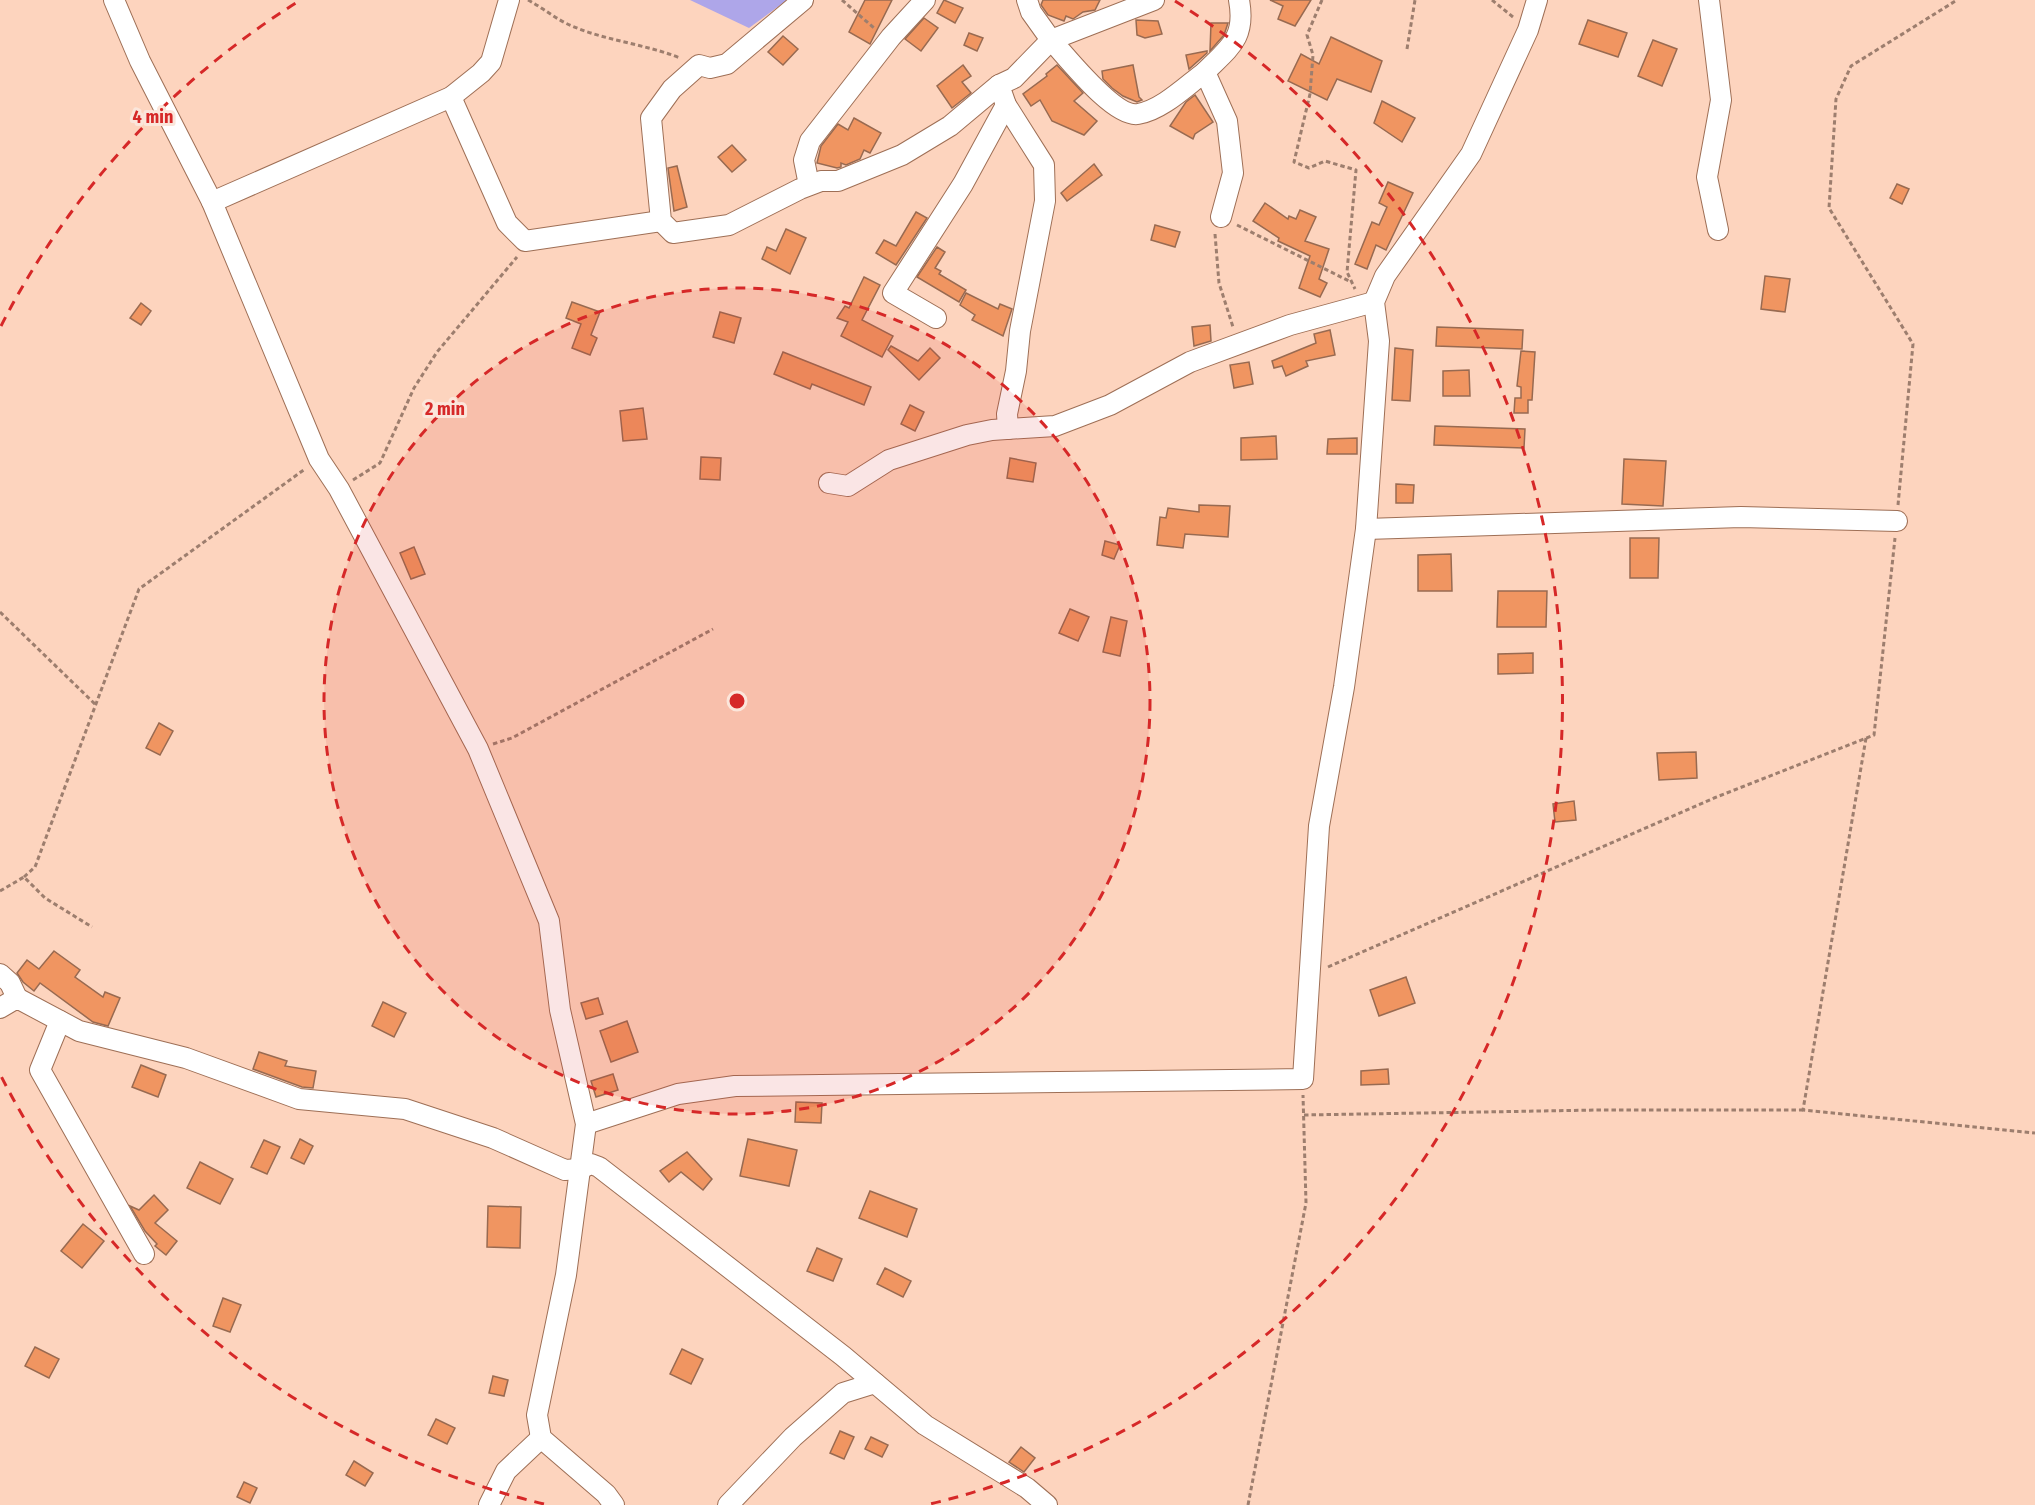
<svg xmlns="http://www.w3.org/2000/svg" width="2035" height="1505" font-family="'Fira Sans Condensed',sans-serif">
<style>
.green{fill:#aea6e9}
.building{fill:#f09561;stroke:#986a51;stroke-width:1.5}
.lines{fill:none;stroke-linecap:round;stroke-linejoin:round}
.minor-casing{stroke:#9e6f56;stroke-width:22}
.path{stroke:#9d7e6e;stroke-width:3;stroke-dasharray:4.5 3;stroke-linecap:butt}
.minor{stroke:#fff;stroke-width:20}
.ring{fill:none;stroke:#d62828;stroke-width:3;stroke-dasharray:10 8}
.centre{fill:#d62828;stroke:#fbe6db;stroke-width:3}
.ring-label{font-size:18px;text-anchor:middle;font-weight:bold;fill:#d62828;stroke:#fbe6db;stroke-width:6;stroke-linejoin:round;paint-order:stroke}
</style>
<rect width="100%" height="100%" fill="#fdd4be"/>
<polygon class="green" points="690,0 787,0 749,28"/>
<g class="building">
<polygon points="865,0 892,0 870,44 849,32"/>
<polygon points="944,0 963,8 955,23 937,13"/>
<polygon points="1043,0 1100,0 1095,10 1083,12 1073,19 1066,16 1064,21 1048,15 1041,5"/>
<polygon points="1270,0 1311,0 1295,26 1278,19 1283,6"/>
<polygon points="924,18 938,28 921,51 905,39"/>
<polygon points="1136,20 1158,21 1162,34 1145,38 1137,35"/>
<polygon points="1588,20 1627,33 1618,57 1579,44"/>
<polygon points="1211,23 1228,23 1224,35 1210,51"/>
<polygon points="969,33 983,38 977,51 964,45"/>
<polygon points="783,36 798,49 783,65 768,52"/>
<polygon points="1331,37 1382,61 1371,92 1337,79 1327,100 1288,81 1301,54 1319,64"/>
<polygon points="1653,40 1677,49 1662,86 1638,76"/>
<polygon points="1207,51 1207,53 1189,69 1186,55"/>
<polygon points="963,65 971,76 962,82 971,93 952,108 937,86"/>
<polygon points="1057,65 1083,93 1074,101 1097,121 1084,135 1052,121 1040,100 1031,106 1023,94 1047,76 1046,74"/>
<polygon points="1133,65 1139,97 1142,100 1137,102 1123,96 1112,88 1103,79 1102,71"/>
<polygon points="1195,95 1213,122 1195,134 1193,139 1170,126 1186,102"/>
<polygon points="1382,101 1415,118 1402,142 1374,123"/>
<polygon points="854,118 881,133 870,153 864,150 860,159 846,165 841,163 841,167 837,168 817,163 821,146 838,124 848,130"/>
<polygon points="732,145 746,160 732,172 718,157"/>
<polygon points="1094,164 1102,175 1067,201 1061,193"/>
<polygon points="677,166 687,207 674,211 668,168"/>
<polygon points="1388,182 1413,193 1386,250 1376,245 1367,269 1355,264 1372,222 1379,225 1387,207 1379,203"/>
<polygon points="1897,184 1909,189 1902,204 1890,198"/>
<polygon points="1265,203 1288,219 1289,216 1296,219 1300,210 1316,217 1305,241 1329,249 1319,279 1327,283 1320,297 1299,288 1310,256 1278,241 1279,238 1253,221"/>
<polygon points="916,212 927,218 896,265 876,253 884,240 896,246"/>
<polygon points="1155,225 1180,232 1175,247 1151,240"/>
<polygon points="786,229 806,238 790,274 762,259 767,247 776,251"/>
<polygon points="937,247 945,252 935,268 941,271 939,274 966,290 959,302 917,277"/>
<polygon points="1765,276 1790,279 1785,312 1761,309"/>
<polygon points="864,277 880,285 862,320 893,336 882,357 841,336 848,322 837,318 845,306 849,308"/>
<polygon points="966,293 998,309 1000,304 1012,309 1003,336 972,320 975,315 960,305"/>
<polygon points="572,302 600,312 591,335 597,338 590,355 572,348 581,324 566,318"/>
<polygon points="141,303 151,311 141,325 130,318"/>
<polygon points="720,312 741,318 734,343 713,337"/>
<polygon points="1210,325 1211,341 1194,346 1192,327"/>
<polygon points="1437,327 1523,330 1522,349 1436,346"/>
<polygon points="1330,330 1335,355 1306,361 1308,366 1286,376 1282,366 1274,368 1272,361 1316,343 1314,334"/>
<polygon points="891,346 918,361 930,348 940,358 919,380 888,350"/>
<polygon points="1395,348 1413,350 1410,401 1392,400"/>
<polygon points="1521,351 1535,352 1532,400 1528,400 1528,413 1514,413 1515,398 1521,398 1521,387 1517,386"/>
<polygon points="783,352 871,387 864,405 812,384 810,389 774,374"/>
<polygon points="1249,362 1253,384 1234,388 1230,365"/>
<polygon points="1469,370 1470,396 1443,396 1443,371"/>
<polygon points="910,405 924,412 915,431 901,424"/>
<polygon points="643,408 647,439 623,441 620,411"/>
<polygon points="1435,426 1525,429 1524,448 1434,445"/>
<polygon points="1276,436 1277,459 1241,460 1241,438"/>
<polygon points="1357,438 1357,454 1327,454 1328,439"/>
<polygon points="701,457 721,458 720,480 700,479"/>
<polygon points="1010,458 1036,463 1033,482 1007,478"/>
<polygon points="1624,459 1666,461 1663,506 1622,504"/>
<polygon points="1396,484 1414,485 1413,503 1396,503"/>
<polygon points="1199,505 1230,506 1228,537 1185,534 1183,548 1157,545 1160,517 1166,518 1168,508 1199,512"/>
<polygon points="1630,538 1659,538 1658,578 1630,578"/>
<polygon points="1105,541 1120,545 1114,559 1102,555"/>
<polygon points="414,547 425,574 411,579 400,553"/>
<polygon points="1451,554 1452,591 1418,591 1418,555"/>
<polygon points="1498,591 1547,591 1546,627 1497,627"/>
<polygon points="1070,609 1089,617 1078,641 1059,633"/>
<polygon points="1111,617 1127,621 1120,656 1103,652"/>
<polygon points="1533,653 1533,673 1498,674 1498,654"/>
<polygon points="159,723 173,731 160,755 146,748"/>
<polygon points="1696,752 1697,778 1659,780 1657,753"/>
<polygon points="1574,801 1576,820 1555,822 1553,804"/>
<polygon points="54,951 80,970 75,977 103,997 105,992 120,998 108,1026 93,1022 40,983 34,991 23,982 17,973 27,960 39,969"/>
<polygon points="1406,977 1415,1003 1379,1016 1370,990"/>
<polygon points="598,998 603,1014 586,1019 581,1003"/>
<polygon points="383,1002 406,1013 394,1037 372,1026"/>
<polygon points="627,1021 638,1052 611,1062 600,1031"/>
<polygon points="259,1052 287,1061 285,1066 316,1071 313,1088 302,1087 253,1069"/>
<polygon points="141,1065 166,1075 158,1097 132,1087"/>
<polygon points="1388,1069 1389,1084 1361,1085 1361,1071"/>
<polygon points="613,1074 618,1090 596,1097 591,1081"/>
<polygon points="796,1102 822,1103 821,1123 795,1122"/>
<polygon points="300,1139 313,1146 304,1164 291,1158"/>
<polygon points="748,1139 797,1150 789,1186 740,1176"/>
<polygon points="264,1140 280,1147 267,1174 251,1167"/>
<polygon points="687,1152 712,1179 703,1190 681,1172 669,1182 660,1171"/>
<polygon points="200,1162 233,1179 220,1204 187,1188"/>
<polygon points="870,1191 917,1209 907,1237 859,1218"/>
<polygon points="154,1195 168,1210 155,1223 177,1241 166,1255 155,1246 157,1244 145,1231 130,1206 139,1210"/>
<polygon points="488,1206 521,1207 520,1248 487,1247"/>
<polygon points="83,1224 104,1241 82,1268 61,1251"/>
<polygon points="817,1248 842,1259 833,1281 807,1271"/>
<polygon points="885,1268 911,1281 903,1297 877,1284"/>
<polygon points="223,1298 241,1305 230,1332 213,1326"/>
<polygon points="35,1347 59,1359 49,1378 25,1366"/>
<polygon points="682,1349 703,1359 691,1384 670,1374"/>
<polygon points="493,1376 508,1380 504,1396 489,1393"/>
<polygon points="436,1419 455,1428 447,1444 428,1435"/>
<polygon points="840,1431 854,1437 844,1459 830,1453"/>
<polygon points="871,1437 888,1445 882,1457 865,1449"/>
<polygon points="1021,1447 1035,1458 1024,1472 1009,1462"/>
<polygon points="354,1461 373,1473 365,1486 346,1475"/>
<polygon points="244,1482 257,1488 250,1503 237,1497"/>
</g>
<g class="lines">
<defs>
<g id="minor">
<polyline points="114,0 140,61 212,202 319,459 339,489 478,749 549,921 560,1010 586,1124 566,1275 537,1415 541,1438 606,1494 614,1505"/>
<polyline points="803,0 727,64 710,68 699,65 672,89 651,118 661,221 673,233 729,225 800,189 821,181 838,181 902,155 950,126 999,85"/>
<path d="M1154,0l-103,40c16,17 63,78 87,74 24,-4 48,-28 67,-42l22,49 6,52 -12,44"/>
<polyline points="1709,0 1721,100 1707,177 1718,230"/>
<path d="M1205,72c25,-25 41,-34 34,-72"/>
<polyline points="451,97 507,223 525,241 661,221"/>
<polyline points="809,185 804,160 810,141 891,37 925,0"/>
<polyline points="212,202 451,97 481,73 491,62 509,0"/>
<polyline points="936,318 893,293 963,184 1006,105"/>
<polyline points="1008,429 1007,414 1016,371 1020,331 1045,201 1044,165 1006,105 999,85 1014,78 1051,40 1031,12 1027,0"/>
<polyline points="829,483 848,486 889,460 967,435 992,430 1055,426 1110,405 1190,362 1290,325 1374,302"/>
<polyline points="1366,529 1741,517 1897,521"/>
<polyline points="0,974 10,983 17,998"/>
<polyline points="0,1008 17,998 79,1031 186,1058 299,1099 405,1109 493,1138 565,1170 580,1169 591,1164 599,1167 843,1356 925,1425 1027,1488 1047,1505"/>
<polyline points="60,1021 40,1070 144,1254"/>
<polyline points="586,1124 678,1094 735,1086 1303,1079 1319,826 1344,687 1366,529 1379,341 1374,302 1385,276 1471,154 1528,30 1537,0"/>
<polyline points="489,1505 506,1471 541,1438"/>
<polyline points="728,1505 793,1437 843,1393 875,1383"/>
</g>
</defs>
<use href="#minor" class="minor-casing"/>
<g class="path">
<path d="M528,0c15,8 29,20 44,26 35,15 73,18 108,32"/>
<polyline points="842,0 874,28"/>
<polyline points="1322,0 1307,35 1313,55 1310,94 1294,162 1309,168 1325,161 1356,170 1347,272 1355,289"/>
<polyline points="1492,0 1513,17"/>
<polyline points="1407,49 1415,0"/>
<polyline points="1237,225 1349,281"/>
<polyline points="1215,234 1219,283 1233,327"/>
<polyline points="353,480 380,463 414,388 437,352 517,257"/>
<polyline points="1898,505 1913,344 1829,208 1836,99 1851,66 1957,0"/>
<polyline points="0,612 96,705"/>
<polyline points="1866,738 1803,1110 2035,1133"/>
<polyline points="493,744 512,738 713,629"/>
<polyline points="24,877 35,867 139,589 305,469"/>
<polyline points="0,891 24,877 45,898 92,927"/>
<polyline points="1328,967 1714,798 1874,735 1895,538"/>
<polyline points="1304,1115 1600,1110 1803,1110"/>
<polyline points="1248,1505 1306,1203 1303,1095"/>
</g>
<use href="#minor" class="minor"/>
</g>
<circle cx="737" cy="701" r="413" fill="#d62828" fill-opacity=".12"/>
<g class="ring">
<circle cx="737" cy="701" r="413"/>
<path d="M544 1504A826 826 0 0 1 1 1076M1 326A826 826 0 0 1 299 1M1175 1A826 826 0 0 1 930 1504"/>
</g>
<circle cx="737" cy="701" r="9" class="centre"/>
<g class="ring-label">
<text x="153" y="123">4 min</text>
<text x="445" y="415">2 min</text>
</g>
</svg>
